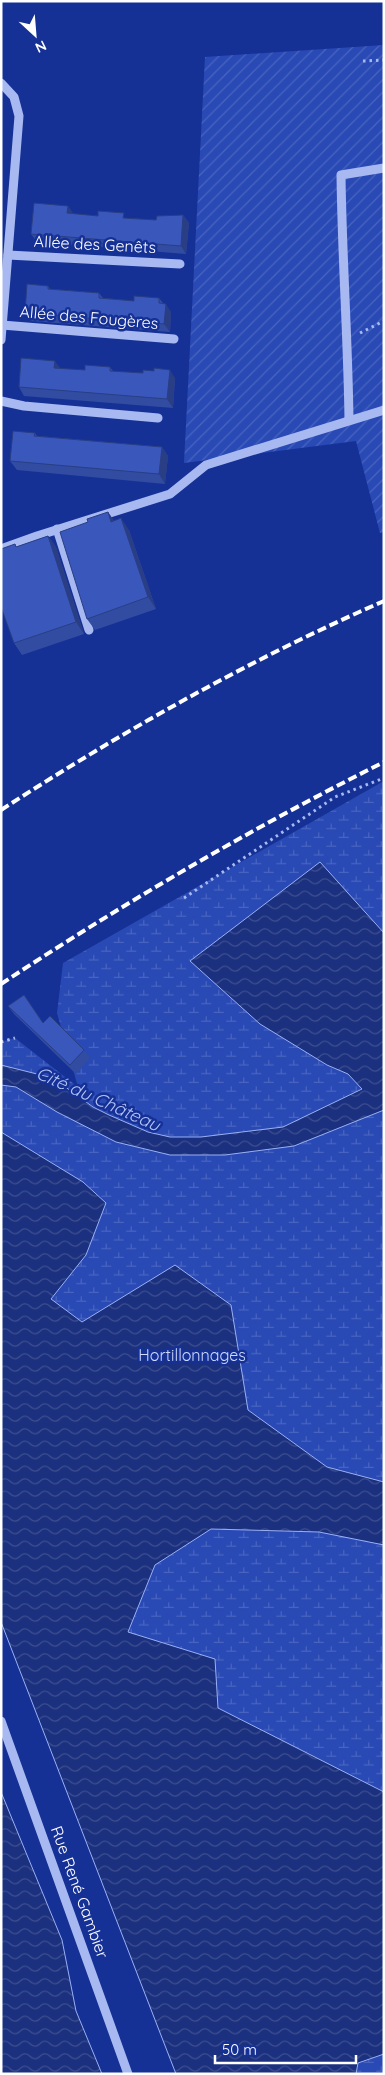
<svg xmlns="http://www.w3.org/2000/svg" width="385" height="2075" font-family="Quicksand,sans-serif">
<style>
.wetland{fill:url(#wetland-marsh)}
.garden{fill:url(#garden-furrows)}
.water{fill:url(#water-waves);stroke:#9ab0f4}
.lines{fill:none;stroke-linecap:round;stroke-linejoin:round}
.path{stroke:#a8b9f1;stroke-width:3;stroke-dasharray:2.5 4;stroke-linecap:butt}
.minor{stroke:#a8b9f1;stroke-width:9}
.rail{stroke:#fff;stroke-width:4;stroke-dasharray:9 4;stroke-linecap:butt}
.wall{fill:#324ca2}
.shaded-wall{fill:#293e84}
.building{fill:#3a58bc;stroke:#293e84}
.labels{text-anchor:middle;stroke-width:5;stroke-linejoin:round;paint-order:stroke}
.street-label{font-size:16px;fill:#fff;stroke:#163196}
.park-label{font-size:16px;fill:#cfdafc;stroke:#163196}
.water-label{font-size:18px;font-style:italic;fill:#b4c4f8;stroke:#163196}
</style>
<defs>
<pattern id="wetland-marsh" width="20" height="14" patternUnits="userSpaceOnUse" patternTransform="scale(1.25)"><rect width="20" height="14" fill="#2949b5"/><path d="M1 5h8M5 5V1M11 12h8M15 12V8" fill="none" stroke="#4964c0"/></pattern>
<pattern id="garden-furrows" width="10" height="10" patternUnits="userSpaceOnUse" patternTransform="scale(1.25)"><rect width="10" height="10" fill="#2949b5"/><path d="M-1 1l2-2M0 10L10 0M9 11l2-2" fill="none" stroke="#4964c0"/></pattern>
<pattern id="water-waves" width="16" height="10" patternUnits="userSpaceOnUse" patternTransform="scale(1.25)"><rect width="16" height="10" fill="#1b307e"/><path d="M0 5q4-4 8 0t8 0" fill="none" stroke="#3d4f91"/></pattern>
</defs>
<rect width="100%" height="100%" fill="#163196"/>
<polygon class="wetland" points="384,781 384,2074 176,2074 1,1622 1,1042 15,1038 78,1087 57,1013 63,963"/>
<polygon class="garden" points="384,45 384,532 380,533 356,441 184,463 205,57"/>
<g class="water">
<polygon points="320,862 384,933 384,1110 294,1146 225,1155 170,1155 116,1142 57,1112 16,1087 1,1085 1,1065 53,1078 93,1107 109,1115 148,1132 170,1137 201,1137 283,1127 362,1089 348,1074 327,1065 260,1024 190,961"/>
<polygon points="1,1132 83,1182 106,1203 86,1255 51,1299 82,1322 175,1265 231,1305 248,1410 327,1467 384,1482 384,1545 319,1532 211,1529 155,1565 128,1632 215,1659 218,1708 384,1792 384,2054 358,2063 356,2074 176,2074 1,1622"/>
<polygon points="1,1792 62,1940 76,2011 102,2074 1,2074"/>
</g>
<g class="lines">
<g class="path">
<polyline points="363,61 384,60"/>
<polyline points="360,333 384,321"/>
<polyline points="184,898 335,797 384,778"/>
<polyline points="1,1042 15,1038"/>
</g>
<g class="minor">
<polyline points="1,83 14,97 19,116 1,340"/>
<polyline points="8,255 180,264"/>
<polyline points="2,325 174,339"/>
<polyline points="1,401 24,406 158,418"/>
<path d="M349,420c-1,-81 -7,-163 -8,-245l43,-7"/>
<polyline points="57,529 89,630"/>
<polyline points="1,549 37,536 170,494 206,465 384,410"/>
<polyline points="1,1721 128,2074"/>
</g>
<g class="rail">
<path d="M1,810c122,-79 250,-151 383,-209"/>
<path d="M1,984c123,-81 251,-156 383,-222"/>
</g>
</g>
<g class="wall">
<polygon points="68,206 73,214 127,218 156,220 183,215 189,223 186,254 37,242 31,234"/>
<polygon points="48,286 50,289 99,293 103,298 134,301 159,298 163,303 171,312 170,332 31,321 25,313"/>
<polygon points="110,367 113,371 175,378 173,408 24,396 19,387 60,369 85,370"/>
<polygon points="35,433 37,436 162,447 168,456 165,484 17,470 10,461"/>
<polygon points="108,512 114,521 129,530 156,609 95,630 87,619 88,522"/>
<polygon points="48,536 56,547 84,634 22,655 14,643 15,544 16,547"/>
<polygon points="8,1006 43,1023 84,1050 90,1058 76,1074 14,1014"/>
</g>
<g class="shaded-wall">
<polygon points="68,206 74,214 67,213"/>
<polygon points="183,215 189,223 186,254 181,246"/>
<polygon points="166,304 171,312 170,332 164,324"/>
<polygon points="55,361 61,369 54,368"/>
<polygon points="170,370 175,378 173,408 167,399"/>
<polygon points="162,447 168,456 165,484 159,474"/>
<polygon points="108,512 116,524 111,522"/>
<polygon points="121,518 129,530 156,609 148,597"/>
<polygon points="48,536 56,547 84,634 76,622"/>
</g>
<g class="building">
<polygon points="34,203 68,206 67,213 98,216 98,211 124,213 123,218 156,220 157,216 183,215 181,246 31,234"/>
<polygon points="27,284 48,286 48,289 99,293 99,298 134,301 134,296 159,298 159,303 166,304 164,324 25,313"/>
<polygon points="21,358 55,361 54,368 85,370 85,365 110,367 110,371 143,373 143,370 154,371 154,368 170,370 167,399 19,387"/>
<polygon points="13,431 35,433 34,436 162,447 159,474 10,461"/>
<polygon points="108,512 111,522 121,518 148,597 87,619 60,532 88,522 87,519"/>
<polygon points="48,536 76,622 14,643 1,607 1,549 15,544 16,547"/>
<polygon points="24,995 43,1023 50,1016 84,1050 70,1065 8,1006"/>
</g>
<g class="labels">
<g class="street-label">
<text transform="translate(95 244) rotate(3)" y="6">Allée des Genêts</text>
<text transform="translate(89 317) rotate(5)" y="6">Allée des Fougères</text>
<text transform="translate(80 1892) rotate(70)" y="6">Rue René Gambier</text>
</g>
<g class="park-label">
<text x="192" y="1361">Hortillonnages</text>
</g>
<g class="water-label">
<text transform="translate(98 1099) rotate(24)" y="6">Cité du Château</text>
</g>
</g>
<rect width="385" height="2075" fill="none" stroke="#ffffff" stroke-width="5"/>
<g transform="translate(35 35) rotate(154)" stroke="#163196" stroke-width="4" paint-order="stroke">
<path d="M0-4L9 19L0 12L-9 19Z" fill="#ffffff"/>
<text y="-8" font-size="14" font-weight="bold" text-anchor="middle" fill="#ffffff">N</text>
</g>
<path d="M215 2055v8h141v-8" fill="none" stroke="#ffffff" stroke-width="2.5"/>
<text x="222" y="2055" font-size="15" fill="#ffffff" stroke="#163196" stroke-width="4" paint-order="stroke">50 m</text>
</svg>
